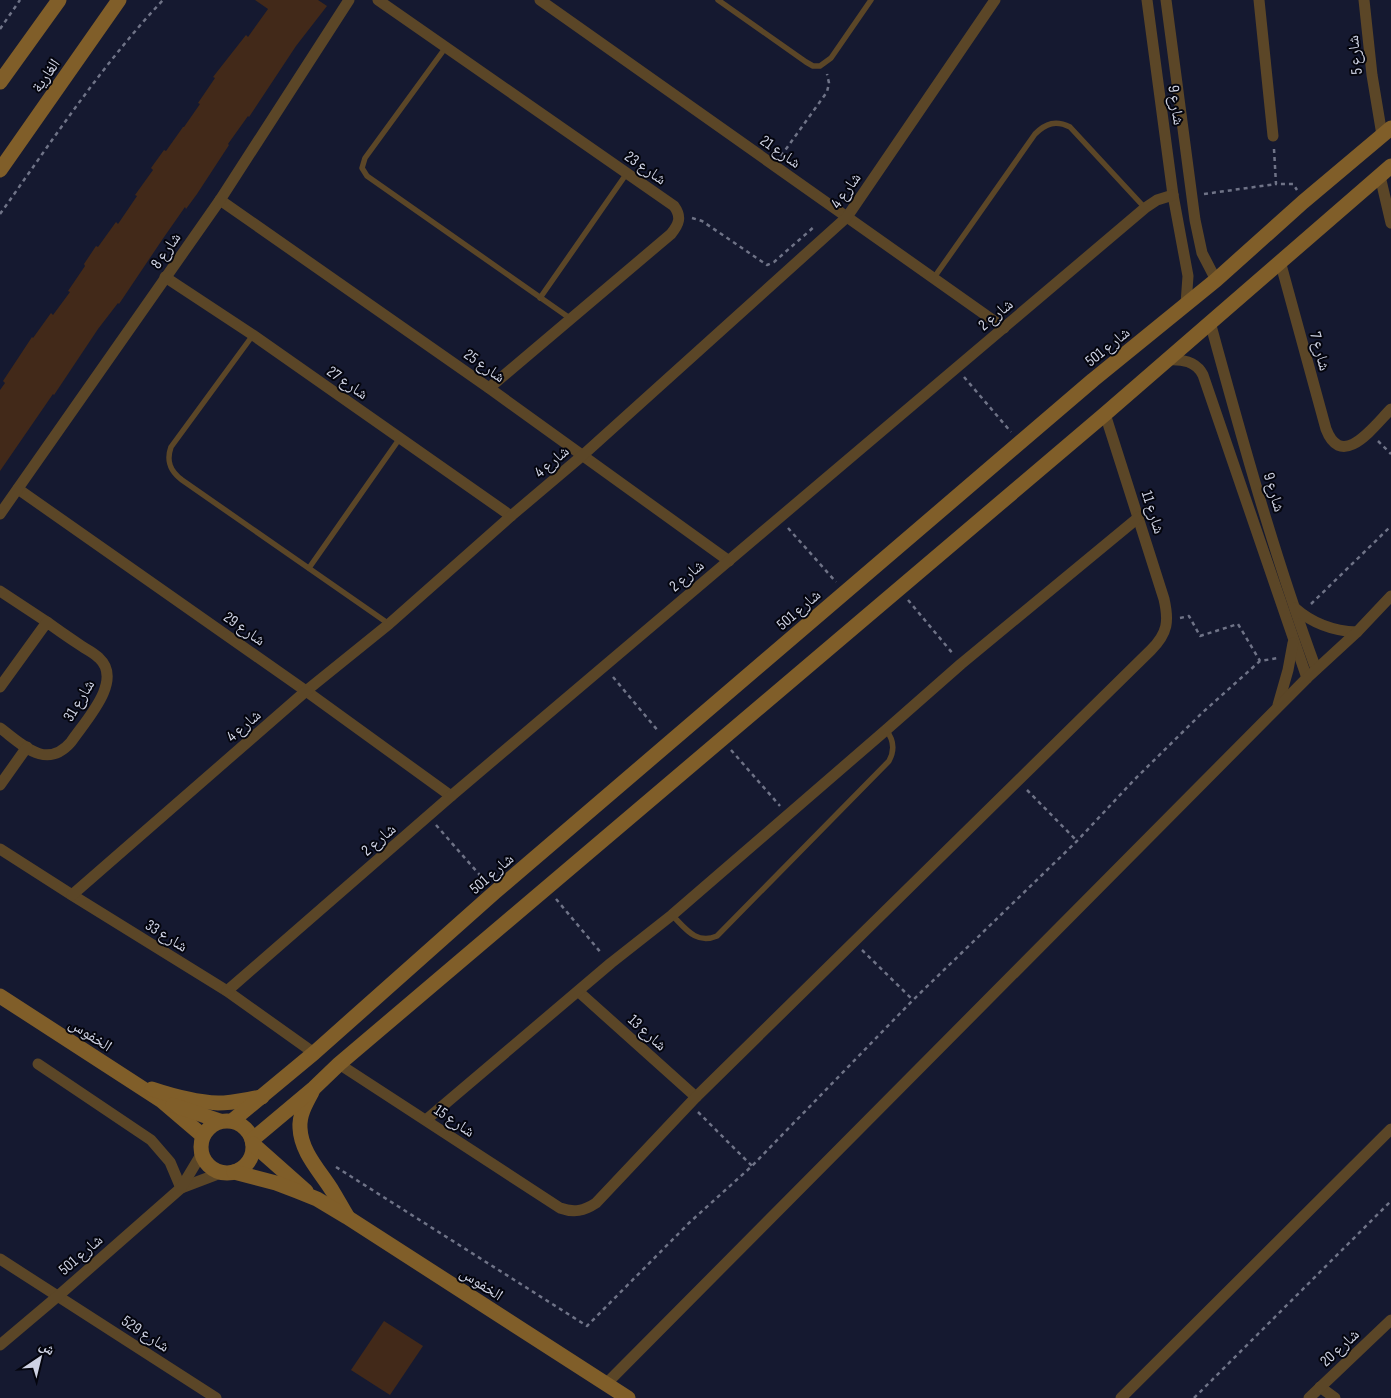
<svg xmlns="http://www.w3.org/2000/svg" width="1391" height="1398" font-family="'Sofia Sans Condensed','Noto Naskh Arabic',sans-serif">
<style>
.building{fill:#422919}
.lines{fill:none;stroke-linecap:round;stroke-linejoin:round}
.path{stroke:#6f7387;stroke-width:2.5;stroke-dasharray:4 4;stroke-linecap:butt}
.lane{stroke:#5b4627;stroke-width:5.5}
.street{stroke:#5b4627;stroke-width:11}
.secondary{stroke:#805e29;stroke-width:15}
.labels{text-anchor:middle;stroke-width:4;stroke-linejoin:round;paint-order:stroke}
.street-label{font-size:16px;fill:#ced2e3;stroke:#04050e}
</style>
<rect width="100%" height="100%" fill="#151930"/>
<g class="building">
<polygon points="255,0 318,0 327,6 296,46 249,117 248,116 228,144 229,145 197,194 186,209 185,207 162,240 119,304 118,303 98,329 54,395 53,394 0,471 0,390 5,383 3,381 32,337 33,338 51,313 53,315 70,292 68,291 85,266 84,264 96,246 98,247 116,222 118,224 137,196 135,195 153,170 151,168 164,150 166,151 183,127 184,127 200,104 198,103 215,78 213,77 246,35 248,37 268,9"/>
<polygon points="384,1321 423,1346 390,1395 351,1370"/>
</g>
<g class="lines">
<g class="path">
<polyline points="0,29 20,0"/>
<polyline points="1274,149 1276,184 1293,184 1297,190"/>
<polyline points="781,156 827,92 829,83 827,74"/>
<polyline points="1204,194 1276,184"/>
<path d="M0,214c52,-73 101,-148 163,-214"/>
<polyline points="692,218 702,221 767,265 774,262 815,226"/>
<polyline points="964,377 1011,432"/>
<polyline points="1378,441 1391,454"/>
<polyline points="788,528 836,582"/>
<polyline points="908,600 954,655"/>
<polyline points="1311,604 1391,526"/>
<polyline points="1180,618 1189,616 1200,636 1238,624 1260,661"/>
<polyline points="613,677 659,732"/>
<polyline points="731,750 780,806"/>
<polyline points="1027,790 1077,841"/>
<polyline points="436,825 485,881"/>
<polyline points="556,899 602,954"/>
<polyline points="862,950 913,1000"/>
<polyline points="698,1112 752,1166"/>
<polyline points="336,1167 587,1326 690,1222 752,1166 913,1000 1077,841 1134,780 1202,713 1260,661 1278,658"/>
<polyline points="1194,1398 1391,1201"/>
</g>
<g class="lane">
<polyline points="718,0 806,62 813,66 820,66 831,58 871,0"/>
<polyline points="446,47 365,158 362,168 367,176 571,319"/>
<path d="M933,279l102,-145c11,-11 21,-14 35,-7l75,81"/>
<polyline points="540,298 627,173"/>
<path d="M253,335l-82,112c-5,14 -1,24 11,33l207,144"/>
<polyline points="309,568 400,438"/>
<path d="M672,915c13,13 24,30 45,21l172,-175c6,-11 5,-21 -3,-31"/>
</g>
<g class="street">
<path d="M378,0l296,206c8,11 5,18 -3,28l-182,154"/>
<polyline points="540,0 1004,328"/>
<polyline points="1147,0 1173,195 1188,276 1186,304"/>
<polyline points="1166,0 1195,220 1202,253 1216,280"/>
<polyline points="1259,0 1273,136"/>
<polyline points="1364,0 1372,75 1382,135"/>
<polyline points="1380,176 1391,223"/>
<polyline points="220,200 489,388 729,561"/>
<path d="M1280,261l46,168c16,42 48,-3 65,-20"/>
<polyline points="165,277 253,335 511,516"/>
<path d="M1210,322c32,117 64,233 106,347"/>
<path d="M1167,360c15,-1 29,1 36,15l104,303"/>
<polyline points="18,489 306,691 451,796"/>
<polyline points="0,514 220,200 349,0"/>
<polyline points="0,591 47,622"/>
<path d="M1295,608c18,16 38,23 62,24"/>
<path d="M0,687l47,-65c12,9 24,17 36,25 5,3 11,6 16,11 25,23 -14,63 -28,84 -25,29 -49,2 -71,-14"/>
<polyline points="1278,705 1288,670 1293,643"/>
<polyline points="0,785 27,747"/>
<polyline points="0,849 72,895 227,991 314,1053"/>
<polyline points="72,895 306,691 389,624 511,516 583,455 847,217 995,0"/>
<polyline points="227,991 451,796 1145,208 1157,200 1173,195"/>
<polyline points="579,992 696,1097"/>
<polyline points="38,1064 151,1140 170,1162 181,1188"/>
<path d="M339,1064l221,144c14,5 24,3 36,-5l100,-106 455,-447c17,-17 18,-29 13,-51l-59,-185"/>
<polyline points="426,1120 611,963 672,915 886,730 961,664 1139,517"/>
<polyline points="181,1188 223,1172"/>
<polyline points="0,1259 216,1398"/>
<polyline points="0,1345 58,1296 181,1188 202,1153"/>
<polyline points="606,1384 1307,678 1357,632 1391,596"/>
<polyline points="1320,1387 1335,1398"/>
<polyline points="1121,1398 1391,1129"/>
<polyline points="1309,1398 1391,1320"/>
</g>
<g class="secondary">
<polyline points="0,82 59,0"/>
<polyline points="0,170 119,0"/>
<polyline points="0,996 162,1101 203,1136"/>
<path d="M152,1089c21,7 44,13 66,14 15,0 30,-4 44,-6"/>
<path d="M312,1092c-6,11 -13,23 -12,36 1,25 21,44 33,64 5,8 9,16 14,24"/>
<polyline points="173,1105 220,1121"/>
<circle cx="227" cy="1147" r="26"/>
<polyline points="232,1121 314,1053 495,892 1093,380 1216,280 1303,202 1391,128"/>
<polyline points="252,1140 314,1088 339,1064 1105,414 1391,166"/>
<polyline points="253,1144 306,1191"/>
<polyline points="234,1172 276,1183 297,1191 317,1199 347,1217 628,1398"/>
</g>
</g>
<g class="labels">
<g class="street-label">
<text transform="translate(1354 55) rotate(-96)" y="6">شارع 5</text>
<text transform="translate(45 75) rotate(-55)" y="6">الغارية</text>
<text transform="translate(1177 105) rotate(82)" y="6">شارع 9</text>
<text transform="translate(781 151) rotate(35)" y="6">شارع 21</text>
<text transform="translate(646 167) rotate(35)" y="6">شارع 23</text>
<text transform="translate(845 190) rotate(-54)" y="6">شارع 4</text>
<text transform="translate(165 250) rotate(-55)" y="6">شارع 8</text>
<text transform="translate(995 314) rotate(-40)" y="6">شارع 2</text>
<text transform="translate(1107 346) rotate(-39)" y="6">شارع 501</text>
<text transform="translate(1321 351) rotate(75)" y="6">شارع 7</text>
<text transform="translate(485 365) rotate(35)" y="6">شارع 25</text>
<text transform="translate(348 382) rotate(35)" y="6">شارع 27</text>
<text transform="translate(551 461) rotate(-40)" y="6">شارع 4</text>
<text transform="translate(1275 492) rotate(73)" y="6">شارع 9</text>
<text transform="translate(1154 512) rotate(72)" y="6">شارع 11</text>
<text transform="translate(686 575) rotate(-40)" y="6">شارع 2</text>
<text transform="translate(798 609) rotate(-41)" y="6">شارع 501</text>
<text transform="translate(245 628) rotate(35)" y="6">شارع 29</text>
<text transform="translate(78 700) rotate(-59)" y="6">شارع 31</text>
<text transform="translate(243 725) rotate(-41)" y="6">شارع 4</text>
<text transform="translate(378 839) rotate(-41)" y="6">شارع 2</text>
<text transform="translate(491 873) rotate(-41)" y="6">شارع 501</text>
<text transform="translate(167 935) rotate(32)" y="6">شارع 33</text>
<text transform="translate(648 1032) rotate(42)" y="6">شارع 13</text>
<text transform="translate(91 1034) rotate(33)" y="6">الخفوس</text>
<text transform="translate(455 1120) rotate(34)" y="6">شارع 15</text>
<text transform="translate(80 1254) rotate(-41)" y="6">شارع 501</text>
<text transform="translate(482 1283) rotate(33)" y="6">الخفوس</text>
<text transform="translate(146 1333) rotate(33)" y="6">شارع 529</text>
<text transform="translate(1339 1347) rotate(-43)" y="6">شارع 20</text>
</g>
</g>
<g transform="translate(40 1358) rotate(35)" stroke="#04050e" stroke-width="4" paint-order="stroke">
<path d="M0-4L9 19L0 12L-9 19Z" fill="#ced2e3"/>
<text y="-8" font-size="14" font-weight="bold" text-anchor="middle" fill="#ced2e3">ش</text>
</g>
</svg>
